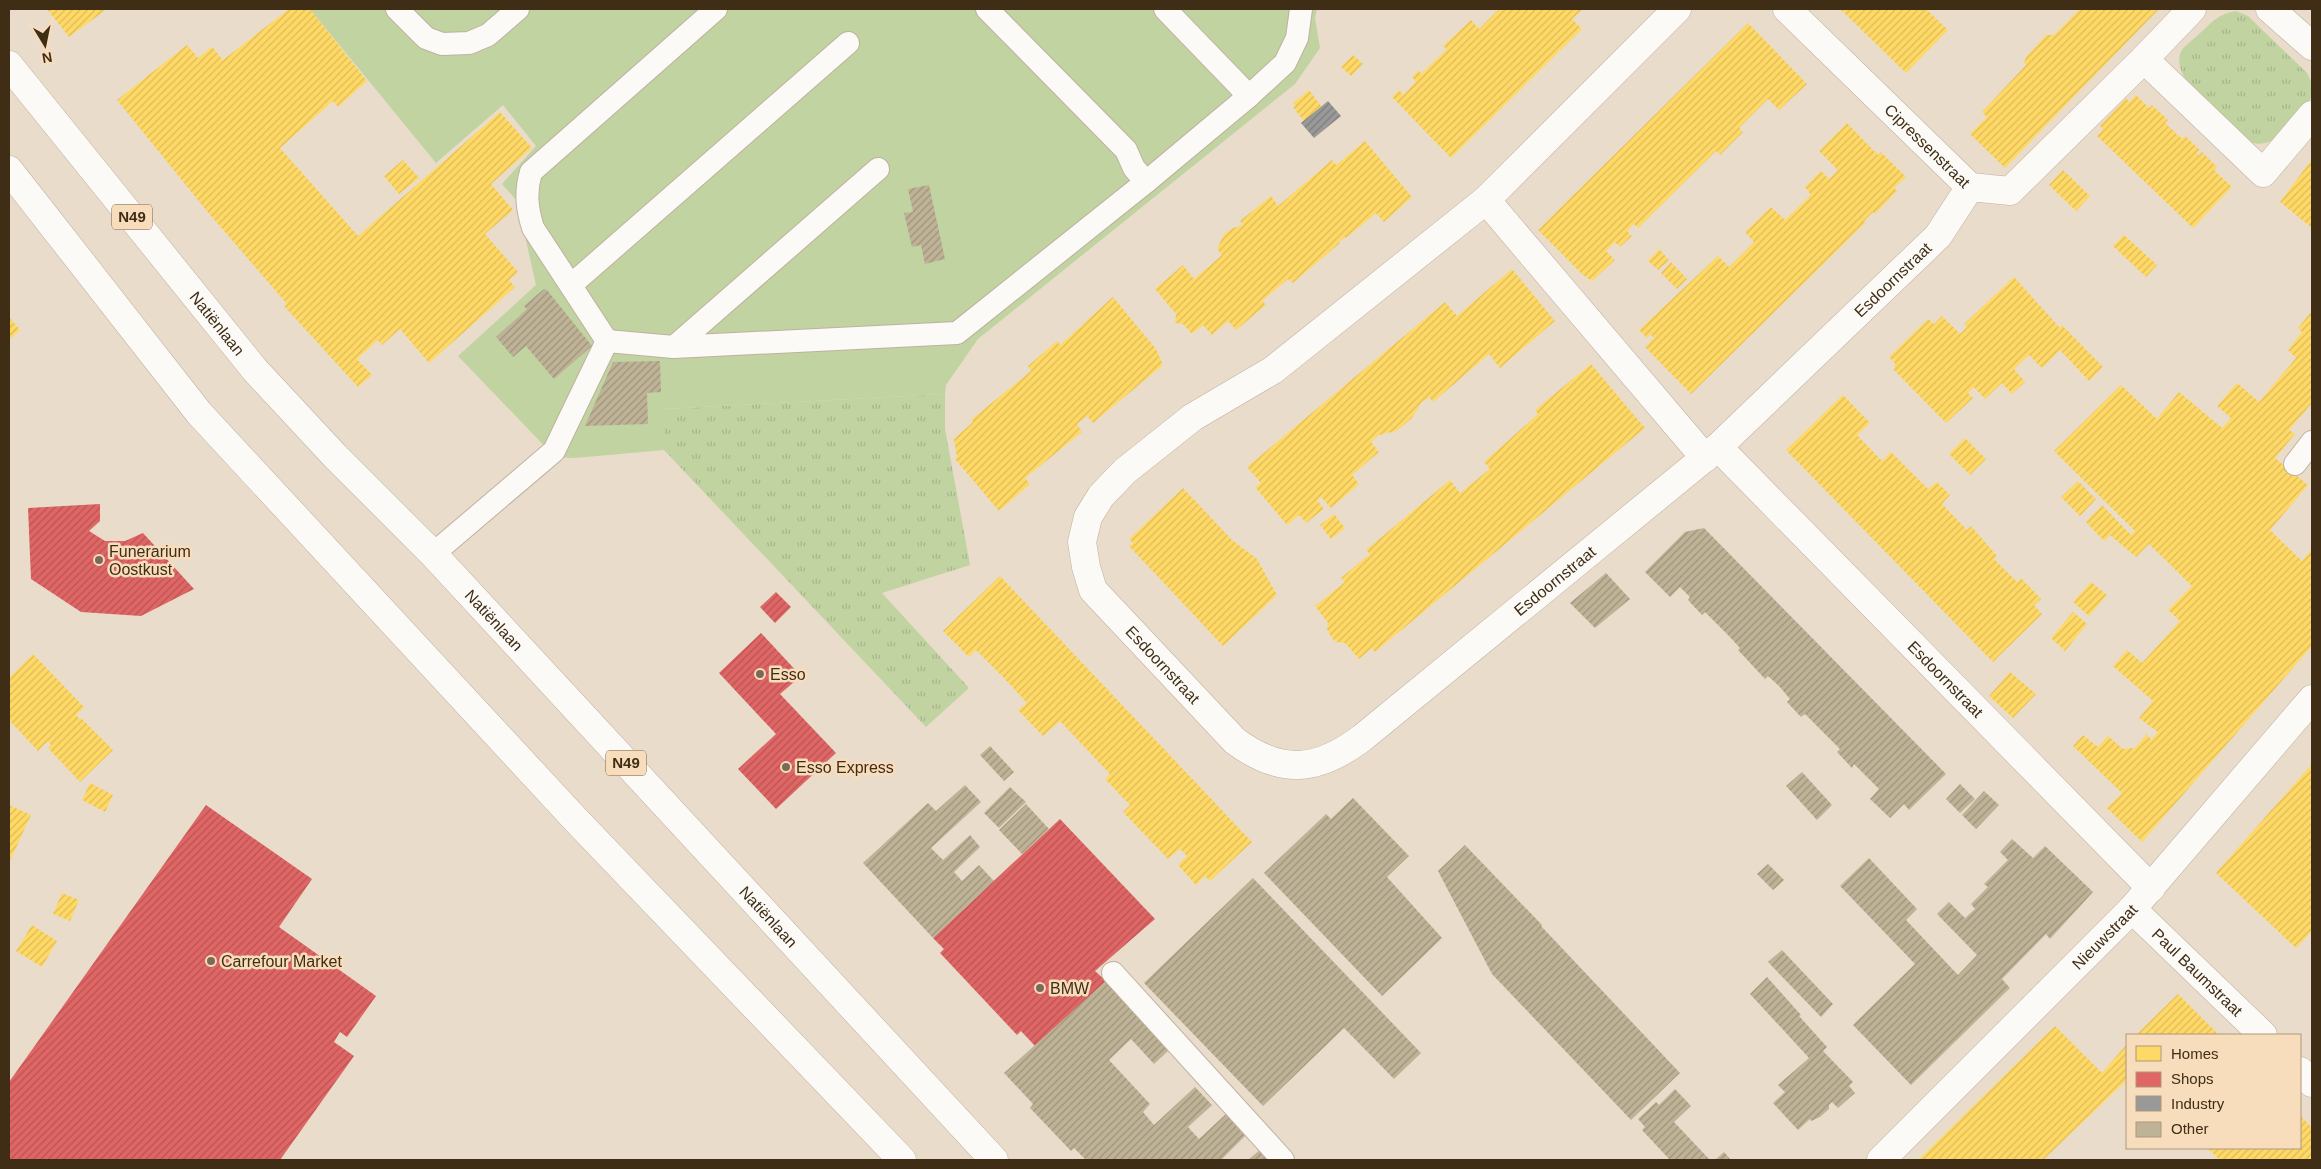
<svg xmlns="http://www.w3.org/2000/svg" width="2321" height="1169" font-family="Arial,sans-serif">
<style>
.grass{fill:url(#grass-tufts)}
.green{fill:#c1d3a1}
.homes{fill:url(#homes-hatch)}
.shops{fill:url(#shops-hatch)}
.industry{fill:url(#industry-hatch)}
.building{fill:url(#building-hatch)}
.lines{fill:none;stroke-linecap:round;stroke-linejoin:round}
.service-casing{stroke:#bfb19f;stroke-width:24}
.minor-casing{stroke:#bfb19f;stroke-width:29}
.primary-casing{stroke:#bfb19f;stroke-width:29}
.service{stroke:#fcfaf7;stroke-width:22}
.minor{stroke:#fcfaf7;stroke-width:28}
.primary{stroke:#fcfaf7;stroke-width:28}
.poi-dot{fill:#7b6a55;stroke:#f8ddbc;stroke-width:2}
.labels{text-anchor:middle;stroke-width:5;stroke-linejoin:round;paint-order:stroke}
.shield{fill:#f8ddbc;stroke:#766248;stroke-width:1}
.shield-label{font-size:15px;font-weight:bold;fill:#3f2d16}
.street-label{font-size:16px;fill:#3f2d16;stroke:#f8ddbc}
.poi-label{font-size:16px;fill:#3f2d16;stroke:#f8ddbc;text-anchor:start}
</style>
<defs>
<pattern id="grass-tufts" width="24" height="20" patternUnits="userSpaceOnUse" patternTransform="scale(1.25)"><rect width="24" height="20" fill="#c1d3a1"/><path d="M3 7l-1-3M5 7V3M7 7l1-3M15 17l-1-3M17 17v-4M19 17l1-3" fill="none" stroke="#a7b58a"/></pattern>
<pattern id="homes-hatch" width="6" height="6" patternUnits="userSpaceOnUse" patternTransform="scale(1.25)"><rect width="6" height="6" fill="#ffd966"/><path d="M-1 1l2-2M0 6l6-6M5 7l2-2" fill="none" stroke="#dcbb58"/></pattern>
<pattern id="shops-hatch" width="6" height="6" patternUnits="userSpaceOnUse" patternTransform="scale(1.25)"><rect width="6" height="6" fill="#e06666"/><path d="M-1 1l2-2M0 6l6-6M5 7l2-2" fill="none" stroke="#b75453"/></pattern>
<pattern id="industry-hatch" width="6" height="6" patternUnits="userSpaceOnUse" patternTransform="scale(1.25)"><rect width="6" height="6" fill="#999"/><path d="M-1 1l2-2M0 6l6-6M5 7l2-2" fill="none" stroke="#7e7d7c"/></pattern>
<pattern id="building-hatch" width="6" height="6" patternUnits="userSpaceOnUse" patternTransform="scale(1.25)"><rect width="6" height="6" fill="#bfb397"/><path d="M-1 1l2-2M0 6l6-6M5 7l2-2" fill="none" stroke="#9d927a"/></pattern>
</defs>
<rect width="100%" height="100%" fill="#eadcca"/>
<g class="grass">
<path d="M2236,11l12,5 59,57c3,6 8,15 5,22 -2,7 -10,13 -14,19 -15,18 -27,38 -54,26 -18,-18 -72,-58 -64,-86 2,-7 13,-14 18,-19 12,-11 21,-22 38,-24z"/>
<polygon points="945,394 945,429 970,565 882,593 969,688 926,727 664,450 664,409"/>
</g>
<polygon class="green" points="310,9 1317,9 1315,18 1320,48 1295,84 978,339 946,385 945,394 664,409 664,450 575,458 555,457 458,356 536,285 517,201 502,184 536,146 503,105 436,163"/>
<g class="homes">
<polygon points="47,9 107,9 69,37"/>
<polygon points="289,9 310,9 367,81 338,107 333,101 280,148 358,236 500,112 532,148 491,184 513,210 485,234 518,272 509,280 515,287 429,363 400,329 382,345 378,340 357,359 372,375 358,387 284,306 287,304 206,210 117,100 187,45 198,58 212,47 223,60"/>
<polygon points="1499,9 1583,9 1572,19 1582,29 1451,158 1392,97 1399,90 1403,95 1416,82 1412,77 1419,70 1421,74 1447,49 1443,46 1471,20 1479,29"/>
<polygon points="1840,9 1926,9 1948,30 1906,73"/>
<polygon points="2080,9 2159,9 2005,168 1970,134 1987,117 1982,112 2026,65 2024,63 2026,57 2046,35 2054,35"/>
<polygon points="1748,23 1807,84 1779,110 1768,99 1739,128 1743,132 1720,155 1716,151 1638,228 1634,224 1627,231 1632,236 1620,247 1615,242 1606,251 1615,260 1592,281 1583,275 1538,230"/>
<polygon points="1353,55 1363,64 1351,76 1341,67"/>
<polygon points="1309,90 1322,107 1304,121 1293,107 1295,106 1293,103"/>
<polygon points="2136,95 2149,108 2152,105 2168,120 2165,123 2182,139 2185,136 2200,150 2196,153 2199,155 2202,152 2217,167 2214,170 2232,187 2193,228 2097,136 2103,129 2100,126 2126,98 2129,102"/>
<polygon points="1847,123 1878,155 1881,152 1906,177 1894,188 1897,191 1875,214 1873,212 1864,221 1866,222 1691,394 1645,347 1654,338 1650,334 1647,338 1639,330 1718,256 1729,267 1754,242 1745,232 1771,207 1785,220 1811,195 1805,187 1821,171 1829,179 1838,170 1819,151"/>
<polygon points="1365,141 1412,197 1384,222 1376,213 1346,238 1345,237 1339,242 1340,243 1293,283 1288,279 1262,301 1266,305 1236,330 1228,321 1212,335 1203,325 1192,334 1183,324 1175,323 1176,314 1155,289 1183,265 1194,279 1222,255 1217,249 1224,234 1233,228 1243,225 1240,221 1271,196 1278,206 1332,160 1336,165"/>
<polygon points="2312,159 2312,228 2280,202"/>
<polygon points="403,160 419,178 399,194 384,176"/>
<polygon points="2063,170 2090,196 2076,211 2049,185"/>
<polygon points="2124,235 2157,265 2146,277 2113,246"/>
<polygon points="1659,249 1669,260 1658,270 1648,261"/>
<polygon points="1671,262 1687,279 1677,289 1661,273"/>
<polygon points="1512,269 1555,321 1500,368 1489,354 1433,402 1429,397 1421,403 1412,418 1404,425 1396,431 1379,435 1371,442 1379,452 1352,475 1359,484 1331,508 1321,497 1317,500 1324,509 1306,523 1299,515 1287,525 1255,487 1261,483 1247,467 1445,302 1457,316"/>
<polygon points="2014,277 2060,328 2062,325 2103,367 2089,381 2060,350 2042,368 2029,355 2014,369 2025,382 2012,394 2002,383 1985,399 1974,387 1968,393 1973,398 1946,423 1894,370 1895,363 1889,357 1928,319 1934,324 1942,316 1960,334 1967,327 1964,324"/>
<polygon points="1113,297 1156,349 1163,365 1093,423 1087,416 1077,424 1082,432 1025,478 1030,484 999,511 955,459 957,457 954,439 973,422 971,420 1031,371 1028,366 1057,341 1060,345"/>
<polygon points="2312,311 2312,403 2289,430 2295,434 2275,458 2308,485 2270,530 2302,561 2312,549 2312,646 2142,842 2107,808 2122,793 2073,746 2083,735 2098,747 2108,736 2123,749 2135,748 2147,734 2151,740 2158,732 2139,718 2153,701 2113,666 2127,650 2142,663 2180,621 2168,610 2192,586 2149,544 2136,557 2110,535 2104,541 2086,522 2102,505 2131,535 2135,531 2054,451 2121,385 2157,419 2179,392 2222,428 2231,418 2217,406 2237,383 2259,402 2296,358 2288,350 2302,332 2298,328"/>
<polygon points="9,317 20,330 9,340"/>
<polygon points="1591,364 1645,428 1375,652 1372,648 1359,659 1345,643 1336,642 1331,637 1327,629 1328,623 1315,606 1345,582 1341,578 1370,554 1366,550 1450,480 1460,493 1490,469 1484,462 1538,414 1535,410"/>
<polygon points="1843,395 1870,423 1857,435 1882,461 1891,452 1928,489 1937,482 1950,495 1942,504 1967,530 1971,526 1997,556 1994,559 2017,582 2021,578 2041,599 2034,605 2042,614 1993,662 1786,450"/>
<polygon points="1965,438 1986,459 1970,475 1949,454"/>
<polygon points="2078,481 2096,499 2080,516 2061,497"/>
<polygon points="1183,488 1232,540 1257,559 1277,595 1223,646 1129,546 1133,543 1129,539"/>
<polygon points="1334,514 1345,528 1331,539 1320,525"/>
<polygon points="1000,576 1252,842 1210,881 1205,876 1196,885 1178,865 1187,856 1180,849 1168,859 1123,812 1130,805 1105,779 1110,774 1060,721 1043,736 1018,710 1027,703 1002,676 976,650 969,657 943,631"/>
<polygon points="2091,582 2107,595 2089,616 2073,602"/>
<polygon points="2073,612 2087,624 2065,651 2051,638"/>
<polygon points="33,654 84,707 76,715 80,719 81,718 113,750 80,782 48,748 51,745 48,741 38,751 9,720 9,678"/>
<polygon points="2010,672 2036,694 2013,718 1989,696"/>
<polygon points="2312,764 2312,931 2296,948 2216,873"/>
<polygon points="90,783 113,795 105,812 82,800"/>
<polygon points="9,805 31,815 9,863"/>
<polygon points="62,893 79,900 70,921 53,914"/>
<polygon points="32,925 57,941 42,967 16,951"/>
<polygon points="2178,994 2219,1035 2136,1035"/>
<polygon points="2055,1026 2102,1073 2127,1044 2127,1080 2043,1160 1918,1160"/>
<polygon points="2300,1115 2312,1128 2312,1160 2220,1160 2207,1148 2300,1148"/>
</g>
<g class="shops">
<polygon points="100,504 100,521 89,531 105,541 125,541 143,533 194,589 141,616 81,612 31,579 28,508"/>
<polygon points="776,592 791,607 775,623 760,607"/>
<polygon points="761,633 801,676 780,694 836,753 776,809 738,769 776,734 719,673"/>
<polygon points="206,805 312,879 279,927 376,996 347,1037 340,1032 334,1042 354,1056 280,1160 9,1160 9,1082"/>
<polygon points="1060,819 1155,919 1095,971 1106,981 1035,1046 1021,1031 1017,1035 940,953 944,949 933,938"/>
</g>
<polygon class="industry" points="1328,101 1341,116 1314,138 1301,123"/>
<g class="building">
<polygon points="929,185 945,259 925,264 921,245 912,247 904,213 913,212 908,189"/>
<polygon points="544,289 547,290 592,346 554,379 526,346 513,357 496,337 527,309 524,306"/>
<polygon points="660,361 661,392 647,393 648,424 585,426 613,362"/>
<polygon points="1704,528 1946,774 1909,810 1904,804 1890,818 1870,799 1879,789 1854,764 1852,768 1837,752 1840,749 1805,714 1801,717 1787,702 1790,699 1779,686 1768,676 1765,679 1738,650 1740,648 1729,636 1705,612 1702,615 1688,600 1690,597 1680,587 1670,597 1645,572 1685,532"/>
<polygon points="1606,573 1630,599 1595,628 1570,603"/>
<polygon points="990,746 1014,772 1004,781 980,755"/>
<polygon points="1802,772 1832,805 1817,820 1786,786"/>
<polygon points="1960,784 1975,799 1960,813 1946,799"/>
<polygon points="965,785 981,802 931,848 943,860 970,835 980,847 954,872 962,881 979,865 994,881 933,938 863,863 928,803 936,811"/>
<polygon points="1010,787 1026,802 999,828 984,813"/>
<polygon points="1984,791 1999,805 1976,829 1962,815"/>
<polygon points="1353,798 1409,856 1387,877 1442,938 1382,996 1264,873 1326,814 1331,819"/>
<polygon points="1026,804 1049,829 1022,854 999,830"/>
<polygon points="2012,839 2033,858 2045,846 2093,892 2050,939 2046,934 2002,979 2010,988 1911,1085 1853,1025 1915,964 1840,886 1869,858 1917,909 1906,920 1958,975 1977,955 1937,914 1949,902 1965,918 1975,909 1971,904 1988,887 1984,884 2008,860 2000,852"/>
<polygon points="1465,845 1542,925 1541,926 1680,1073 1631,1120 1492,974 1438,871"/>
<polygon points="1768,864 1784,880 1773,890 1757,874"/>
<polygon points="1253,878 1421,1053 1394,1079 1344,1028 1263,1106 1144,983"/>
<polygon points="1782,950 1833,1004 1821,1017 1768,962"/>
<polygon points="1767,977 1801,1015 1799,1016 1827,1047 1823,1051 1853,1082 1849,1086 1855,1093 1838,1108 1832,1102 1829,1105 1829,1109 1820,1117 1811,1121 1810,1119 1798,1130 1773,1103 1785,1092 1778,1085 1809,1058 1750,994"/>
<polygon points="1106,981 1169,1050 1154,1064 1131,1039 1109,1060 1150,1104 1143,1112 1154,1125 1195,1087 1212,1105 1188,1127 1199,1139 1227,1113 1247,1134 1221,1160 1086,1160 1074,1148 1071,1151 1030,1108 1033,1104 1004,1073"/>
<polygon points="1675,1089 1691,1106 1674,1122 1710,1160 1670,1160 1642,1130 1645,1127 1638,1119 1656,1102 1659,1105"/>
<polygon points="1261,1149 1272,1160 1248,1160"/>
<polygon points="1724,1152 1731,1160 1715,1160"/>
</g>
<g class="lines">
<defs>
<g id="service">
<polyline points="397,9 426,38 442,44 469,43 488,35 518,9"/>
<polyline points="987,9 1126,150 1134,168 1146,182"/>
<polyline points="1165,9 1249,96"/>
<polyline points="571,285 848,43"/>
<polyline points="607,341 674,347 957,333 1146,182 1249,96 1285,63 1297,38 1301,9"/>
<path d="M607,341l-74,-113c-6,-19 -8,-36 -2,-56l185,-163"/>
<polyline points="674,347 878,169"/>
<polyline points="2295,464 2312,442"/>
<polyline points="433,554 554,451 607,341"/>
<polyline points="1113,973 1283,1160"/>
</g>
<g id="minor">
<path id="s1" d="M1677,9l-191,191 -213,170 -80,47 -68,54 -24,25 -13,21 -6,25 4,25 7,23 142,151c46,34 82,31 127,-3l356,-291 433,441"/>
<path id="s2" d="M1787,9l183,178 40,4 134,-132 119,114 49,-58"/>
<polyline points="2270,9 2312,46"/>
<polyline points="2144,59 2192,9"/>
<polyline points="1486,200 1705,458"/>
<path id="s3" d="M1718,447l220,-211 32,-49"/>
<path id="s4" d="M2132,909l131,126"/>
<polyline points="2300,1071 2312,1083"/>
<path id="s5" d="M1881,1160l251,-251 180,-210"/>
</g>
<g id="primary">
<path id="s6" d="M9,65l246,305 80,86 98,98 561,606"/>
<polyline points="9,170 199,413 576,820 902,1160"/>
</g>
</defs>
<use href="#service" class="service-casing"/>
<use href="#minor" class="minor-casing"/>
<use href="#primary" class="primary-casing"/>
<use href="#service" class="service"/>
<use href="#minor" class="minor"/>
<use href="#primary" class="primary"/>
</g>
<g class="poi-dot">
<circle cx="99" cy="560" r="5"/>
<circle cx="760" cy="674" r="5"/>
<circle cx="786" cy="767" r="5"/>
<circle cx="211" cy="961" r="5"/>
<circle cx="1040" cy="988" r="5"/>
</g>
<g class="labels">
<g class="shield">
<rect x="112" y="204.5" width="40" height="25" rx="4"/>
<rect x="606" y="750.5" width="40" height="25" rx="4"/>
</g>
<g class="shield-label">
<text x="132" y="222">N49</text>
<text x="626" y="768">N49</text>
</g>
<g class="street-label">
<text dy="6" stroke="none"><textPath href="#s2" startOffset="196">Cipressenstraat</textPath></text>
<text dy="6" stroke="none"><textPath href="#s3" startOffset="242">Esdoornstraat</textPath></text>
<text dy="6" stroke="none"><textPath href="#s6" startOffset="332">Natiënlaan</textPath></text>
<text dy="6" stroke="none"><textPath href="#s1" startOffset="1452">Esdoornstraat</textPath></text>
<text dy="6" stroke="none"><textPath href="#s6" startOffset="738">Natiënlaan</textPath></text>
<text dy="6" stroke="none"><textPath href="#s1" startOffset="959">Esdoornstraat</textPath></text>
<text dy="6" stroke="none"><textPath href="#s1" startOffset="1988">Esdoornstraat</textPath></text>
<text dy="6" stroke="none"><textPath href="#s6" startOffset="1142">Natiënlaan</textPath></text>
<text dy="6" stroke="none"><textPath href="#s5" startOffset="316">Nieuwstraat</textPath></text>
<text dy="6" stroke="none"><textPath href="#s4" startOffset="91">Paul Baumstraat</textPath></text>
</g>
<g class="poi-label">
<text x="109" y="557">Funerarium<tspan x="109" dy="18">Oostkust</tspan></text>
<text x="770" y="680">Esso</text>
<text x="796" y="773">Esso Express</text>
<text x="221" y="967">Carrefour Market</text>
<text x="1050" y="994">BMW</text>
</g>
</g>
<rect width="2321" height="1169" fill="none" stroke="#3f2d16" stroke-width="20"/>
<rect x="2126" y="1034" width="175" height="115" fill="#f8ddbc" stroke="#ae977a"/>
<rect x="2136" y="1046" width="25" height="15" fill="#ffd966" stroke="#ae977a"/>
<text x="2171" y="1059" font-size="15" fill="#3f2d16">Homes</text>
<rect x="2136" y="1072" width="25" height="15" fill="#e06666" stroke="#ae977a"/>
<text x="2171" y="1084" font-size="15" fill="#3f2d16">Shops</text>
<rect x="2136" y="1096" width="25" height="15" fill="#999999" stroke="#ae977a"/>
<text x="2171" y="1109" font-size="15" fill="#3f2d16">Industry</text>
<rect x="2136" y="1122" width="25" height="15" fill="#bfb397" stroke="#ae977a"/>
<text x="2171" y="1134" font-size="15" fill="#3f2d16">Other</text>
<g transform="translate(45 45) rotate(170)" stroke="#f8ddbc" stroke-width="4" paint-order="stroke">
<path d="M0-4L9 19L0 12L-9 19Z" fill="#3f2d16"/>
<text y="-8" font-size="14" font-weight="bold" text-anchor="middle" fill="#3f2d16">N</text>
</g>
</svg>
